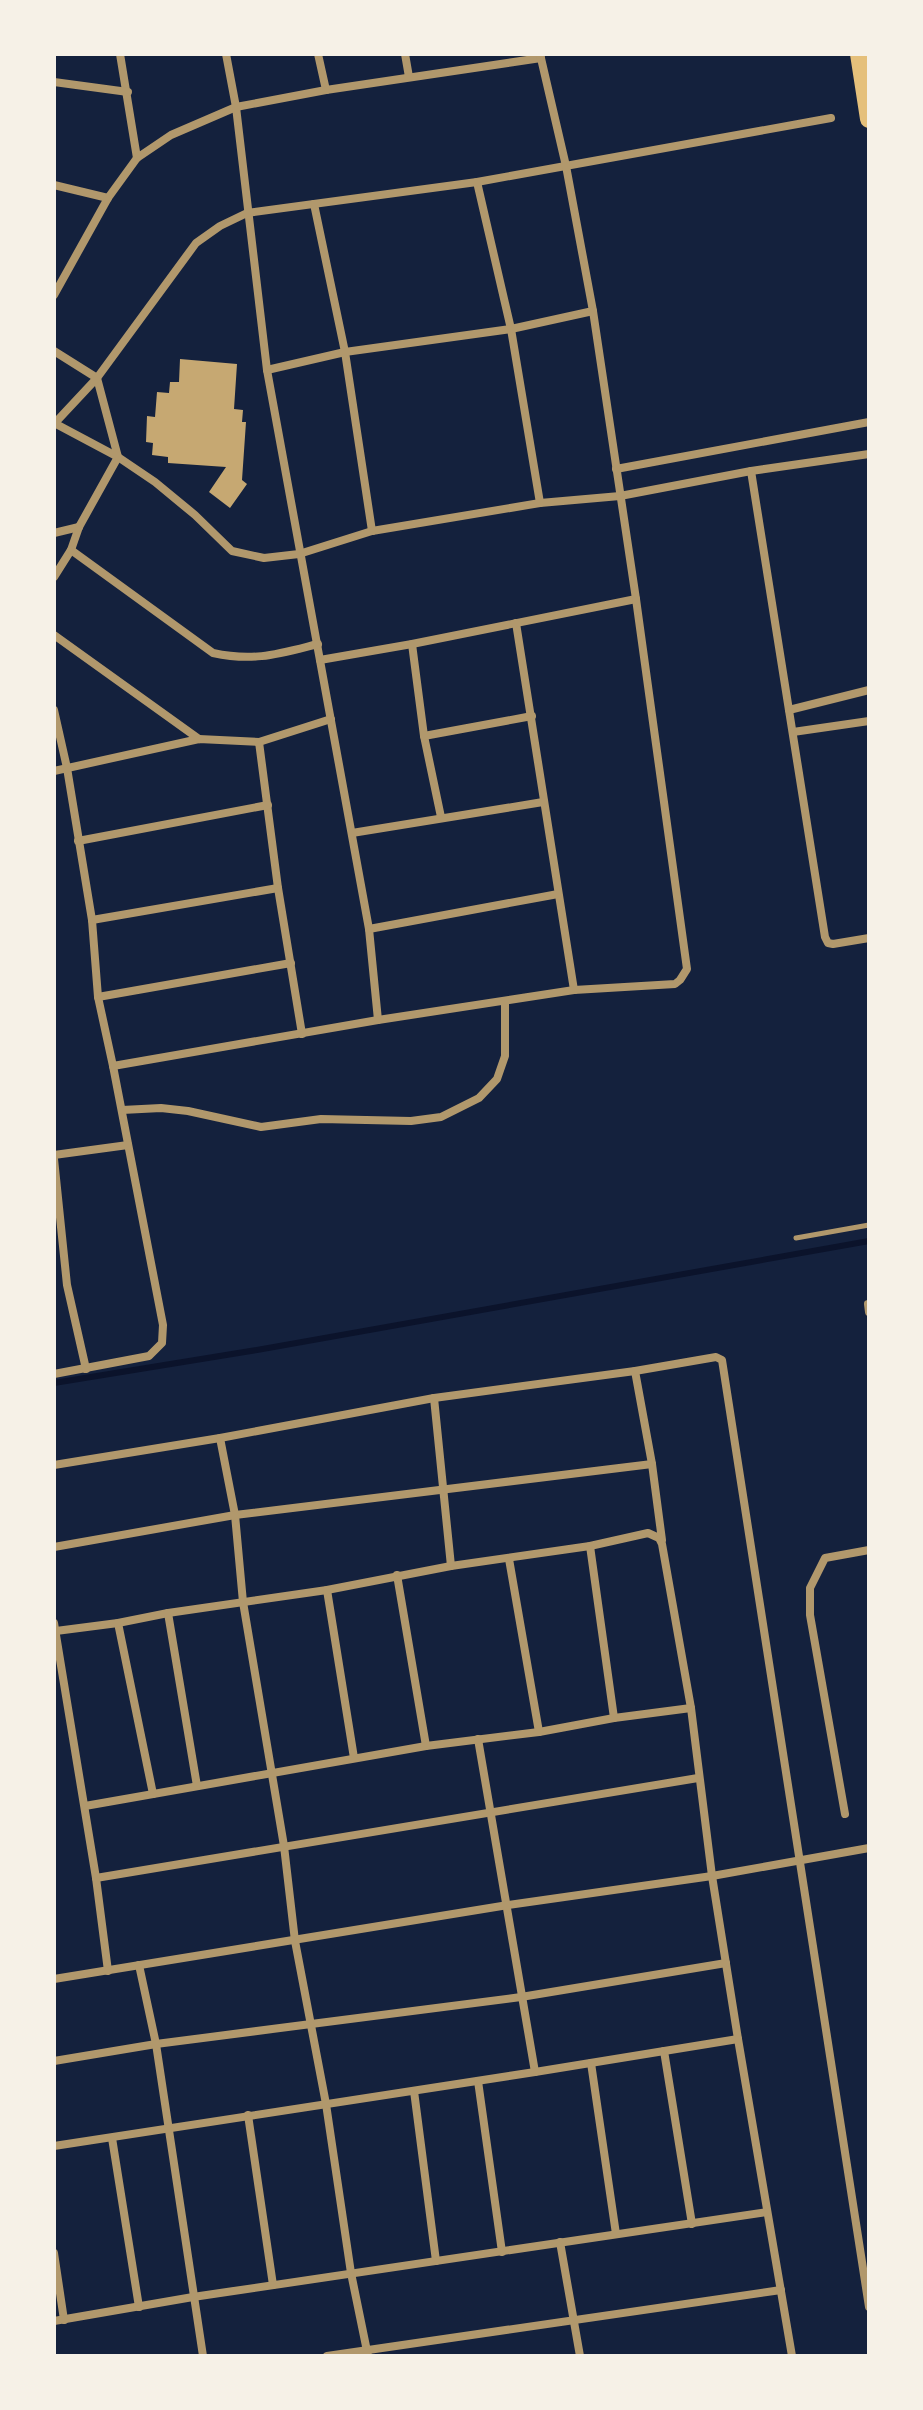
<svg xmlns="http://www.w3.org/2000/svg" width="923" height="2410" font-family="Lato,sans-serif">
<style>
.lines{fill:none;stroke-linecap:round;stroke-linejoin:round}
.stream{stroke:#0b132b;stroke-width:6}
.building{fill:#c6a872}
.service{stroke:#b1986c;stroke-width:5}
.minor{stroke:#b1986c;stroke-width:8}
.trunk{stroke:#e5c07b;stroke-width:18}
</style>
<rect width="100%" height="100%" fill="#14213d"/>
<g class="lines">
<polyline class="stream" points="54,1383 257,1350 869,1241"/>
</g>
<polygon class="building" points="180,359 237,364 234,409 243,410 242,422 246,422 242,480 247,484 230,508 209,492 226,467 168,463 168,457 152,455 153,443 146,442 147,416 155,417 157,392 169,393 170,382 179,382"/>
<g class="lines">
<polyline class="service" points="796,1238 869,1225"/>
<g class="minor">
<polyline points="120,54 137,158"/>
<polyline points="226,54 236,107 267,370 369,929 378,1020"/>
<polyline points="318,54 326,90"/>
<polyline points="405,54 409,77"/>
<polyline points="54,82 128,92"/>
<polyline points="477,182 511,329 540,503"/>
<polyline points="54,185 108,198"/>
<polyline points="314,204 345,352 372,531"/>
<polyline points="54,295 108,198 137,158 171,135 236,107 326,90 541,58"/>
<polyline points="54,351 97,378 118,457 79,527 71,550 54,577"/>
<polyline points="267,370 345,352 511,329 593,311"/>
<polyline points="54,424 97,378 196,243 220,226 247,213 477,182 831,118"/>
<polyline points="56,424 118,457 155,482 195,515 232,551 264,558 299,554 372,531 540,503 620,496 751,471 869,454"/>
<polyline points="616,469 869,422"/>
<polyline points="751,471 825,937 828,943 833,944 869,938"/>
<polyline points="54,533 79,527"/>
<path d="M71,550l142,103c41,9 65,1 105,-9"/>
<polyline points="516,623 574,990"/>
<polyline points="54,635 199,739"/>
<polyline points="412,644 424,736 441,817"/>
<polyline points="320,660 412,644 636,599"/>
<polyline points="54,710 67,768 92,920 98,997 113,1066 163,1325 162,1343 149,1356 54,1374"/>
<polyline points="789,710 869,690"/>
<polyline points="793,732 869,721"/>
<polyline points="424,736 532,716"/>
<polyline points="259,742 278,888 302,1034"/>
<polyline points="54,771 199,739 259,742 331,719"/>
<polyline points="352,833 543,802"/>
<polyline points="78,841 268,805"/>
<polyline points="92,920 278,888"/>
<polyline points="369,929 558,894"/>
<polyline points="98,997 291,963"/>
<polyline points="113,1066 378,1020 574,990 675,984 680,980 687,969 636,599 593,311 566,166 540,54"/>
<polyline points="122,1110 161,1108 188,1111 261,1127 321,1119 411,1121 441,1117 479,1098 497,1079 505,1056 505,1001"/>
<polyline points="54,1155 128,1145"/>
<polyline points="54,1159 67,1285 86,1369"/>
<polyline points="868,1304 869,1312"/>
<polyline points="635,1371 652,1464 662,1540"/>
<polyline points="434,1398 451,1566"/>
<polyline points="220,1438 235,1515 243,1602 284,1846 295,1941 326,2104 351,2273 368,2356"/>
<polyline points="54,1465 220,1438 434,1398 635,1371 716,1357 722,1360 869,2307"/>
<polyline points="590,1546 614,1718"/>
<polyline points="54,1547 235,1515 652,1464"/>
<polyline points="509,1559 539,1732"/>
<polyline points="397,1575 426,1746"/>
<polyline points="327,1590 354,1758"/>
<polyline points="168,1613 197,1786"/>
<polyline points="54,1623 96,1878 108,1971"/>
<polyline points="118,1623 153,1794"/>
<polyline points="56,1631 118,1623 168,1613 327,1590 451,1566 590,1546 648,1533 659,1538 662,1544 691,1708 712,1876 738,2039 792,2356"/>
<polyline points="478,1739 535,2072"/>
<polyline points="85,1806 426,1746 539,1732 614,1718 691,1708"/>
<polyline points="845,1814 810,1615 810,1588 825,1558 869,1550"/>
<polyline points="96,1878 698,1778"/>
<polyline points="139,1965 156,2044 203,2356"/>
<polyline points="54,1979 508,1905 712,1876 869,1848"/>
<polyline points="664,2051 692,2224"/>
<polyline points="54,2061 156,2044 521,1997 726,1963"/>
<polyline points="591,2063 616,2234"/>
<polyline points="478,2081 502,2252"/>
<polyline points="414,2091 436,2261"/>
<polyline points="248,2115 273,2285"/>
<polyline points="112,2138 139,2307"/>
<polyline points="54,2146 535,2072 738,2039"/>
<polyline points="560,2242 580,2356"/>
<polyline points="54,2253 64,2320"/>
<polyline points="54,2321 193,2297 767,2212"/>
<polyline points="327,2356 781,2290"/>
</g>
<polyline class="trunk" points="859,54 869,119"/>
</g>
<rect width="923" height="2410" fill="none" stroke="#f6f1e7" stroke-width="112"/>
</svg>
